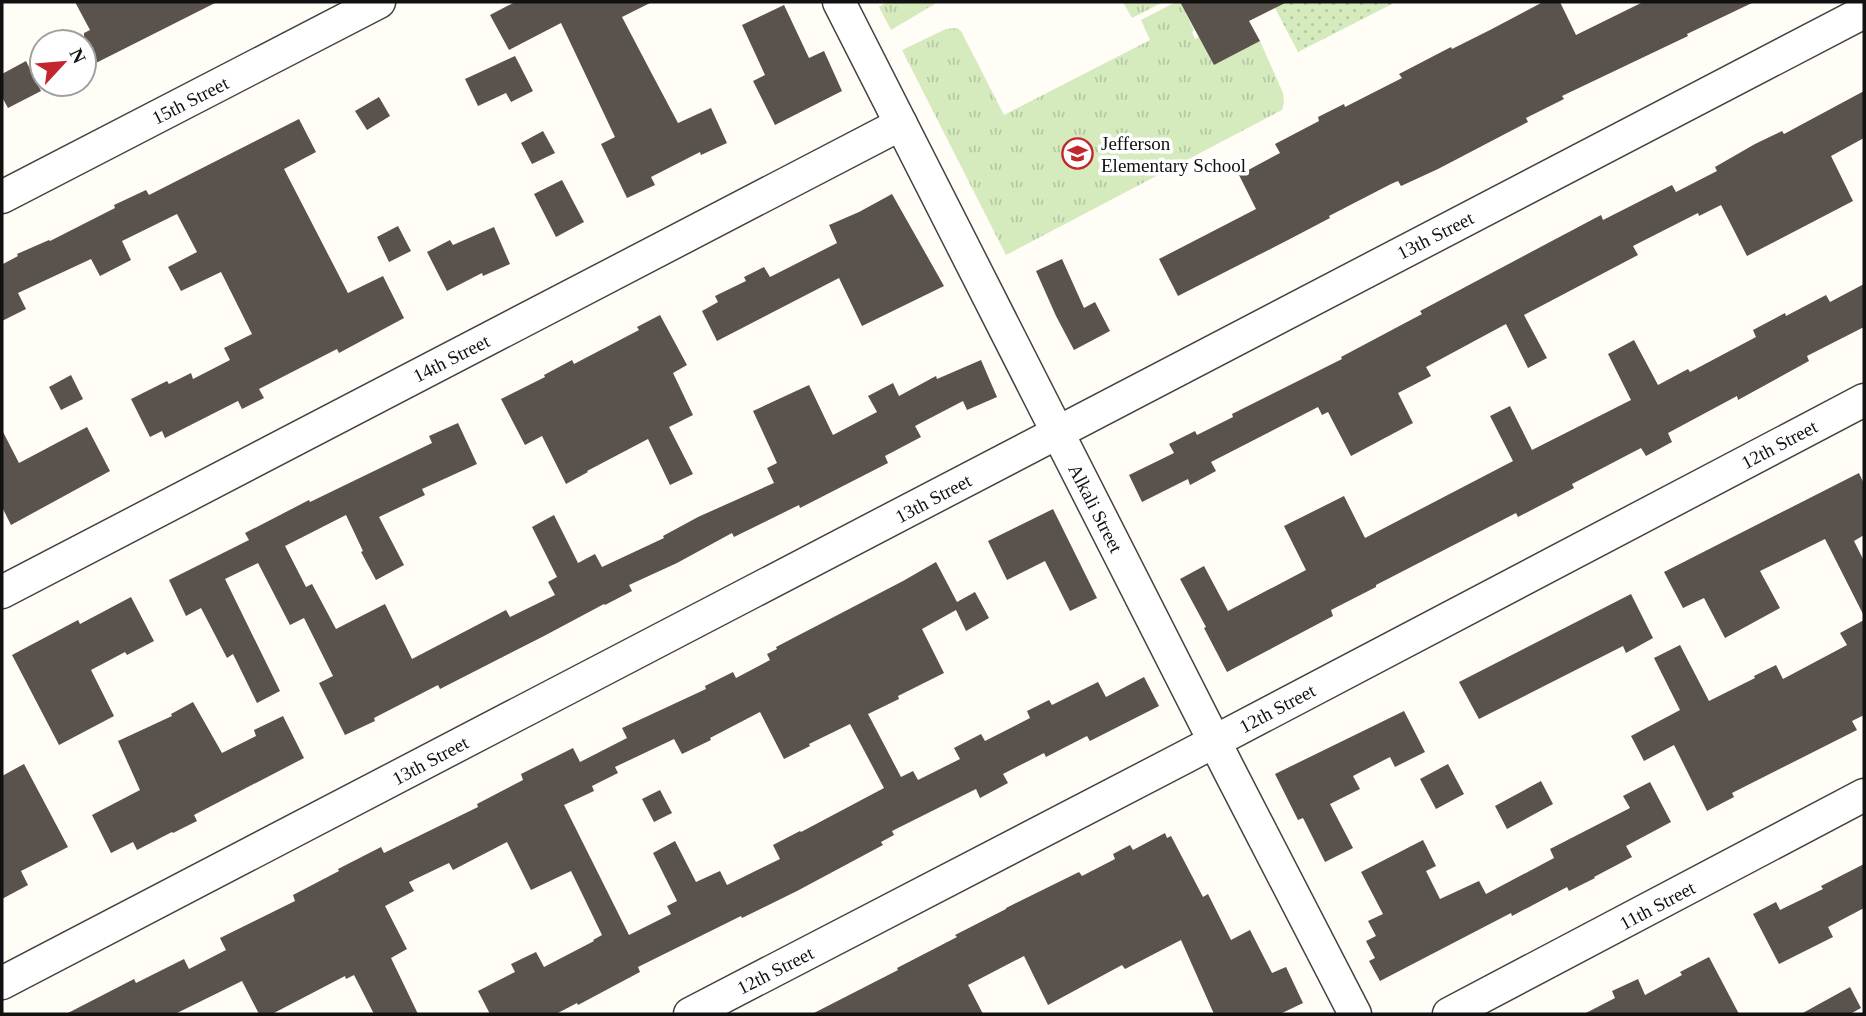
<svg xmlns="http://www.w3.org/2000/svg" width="1866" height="1016" font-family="Georgia,serif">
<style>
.grass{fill:url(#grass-tufts)}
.park{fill:url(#park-dots)}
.building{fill:#5a524d;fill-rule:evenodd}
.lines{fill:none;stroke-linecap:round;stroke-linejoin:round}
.minor-casing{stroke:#444;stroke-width:35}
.minor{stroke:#fff;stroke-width:32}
.labels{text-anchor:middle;stroke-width:7;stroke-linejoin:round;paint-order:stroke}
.street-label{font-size:19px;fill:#111;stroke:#fff}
.poi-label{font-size:19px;fill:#111;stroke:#fff;text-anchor:start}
</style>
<defs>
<pattern id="grass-tufts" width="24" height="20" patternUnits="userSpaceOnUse" patternTransform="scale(1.75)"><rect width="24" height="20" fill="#d5ebbd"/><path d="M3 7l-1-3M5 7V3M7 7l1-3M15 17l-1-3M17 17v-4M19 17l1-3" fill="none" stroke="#b6c8a1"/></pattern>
<pattern id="park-dots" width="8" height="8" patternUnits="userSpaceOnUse" patternTransform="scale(1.75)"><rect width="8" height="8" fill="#d5ebbd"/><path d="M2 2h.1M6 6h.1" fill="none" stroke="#b6c8a1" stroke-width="1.8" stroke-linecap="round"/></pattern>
</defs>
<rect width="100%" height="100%" fill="#fffdf5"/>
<g class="grass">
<polygon points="887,2 938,2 891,30 879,7"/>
<polygon points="1123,2 1163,2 1132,18"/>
<polygon points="1176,2 1180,2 1194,30 1192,32 1195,39 1199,37 1214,65 1260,41 1283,93 1284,102 1282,110 1006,255 902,50 946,29 956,28 961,31 1004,115 1150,40 1141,20"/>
</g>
<polygon class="park" points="1274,2 1396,2 1298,52 1275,8 1276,7"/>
<g class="building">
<polygon points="75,2 217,2 84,69 84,33 90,30"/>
<polygon points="515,2 652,2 622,17 653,76 678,123 711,108 727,143 701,155 700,152 651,177 655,185 627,198 601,144 615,137 561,23 509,50 490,15"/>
<polygon points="1180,2 1287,2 1249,21 1260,41 1214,65"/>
<polygon points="1543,2 1560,2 1576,35 1643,2 1754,2 1687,34 1688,36 1562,96 1564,99 1526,118 1528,122 1438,169 1401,186 1398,181 1391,184 1329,216 1330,218 1288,240 1178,296 1159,259 1256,209 1239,175 1280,153 1275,144 1319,121 1318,117 1344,104 1345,107 1402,78 1399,74 1451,47 1452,49 1490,30"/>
<polygon points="784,5 809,58 824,51 842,91 775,125 753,81 765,75 742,25"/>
<polygon points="515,56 533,91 511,102 506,93 478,106 465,79"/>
<polygon points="26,61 41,91 8,108 2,97 2,74"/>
<polygon points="1864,91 1864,138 1831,156 1853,201 1747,256 1721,205 1699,216 1698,213 1633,246 1638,255 1524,315 1547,358 1528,368 1506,324 1428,366 1426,367 1431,376 1398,393 1413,423 1351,456 1328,412 1322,415 1318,407 1211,462 1216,471 1190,485 1188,479 1142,502 1129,475 1174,453 1169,444 1195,431 1197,435 1233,417 1232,414 1342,359 1341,357 1422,314 1420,311 1601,215 1603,220 1672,185 1676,192 1717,171 1715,167 1755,144 1782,131 1784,134"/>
<polygon points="379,97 390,116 367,130 355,111"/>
<polygon points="299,119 316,152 284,169 348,293 383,276 404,318 339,353 337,349 259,389 264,398 242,409 238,401 165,438 162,431 150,437 131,399 167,381 169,384 191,373 193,379 230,360 224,348 252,334 221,272 181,291 168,267 197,252 177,214 122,241 131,260 100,276 91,259 18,293 26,309 2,321 2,262 3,264 18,256 17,254 49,240 50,241 115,208 114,205 146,190 149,195"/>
<polygon points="543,131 555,153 532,164 521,143"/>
<polygon points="562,180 584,222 556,237 534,194"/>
<polygon points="892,194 944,286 862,326 839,278 717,341 702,311 718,302 715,296 746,281 744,277 764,267 770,277 837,243 829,225 859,212"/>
<polygon points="398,226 411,251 389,262 377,237"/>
<polygon points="494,227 510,264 483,276 482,273 447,291 427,252 450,240 453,245"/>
<polygon points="1062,259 1084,308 1095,302 1110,331 1074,350 1056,316 1036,271"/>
<polygon points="1864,284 1864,327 1807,356 1809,361 1738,400 1737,396 1668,433 1672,442 1646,456 1641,448 1572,484 1574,488 1518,517 1516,513 1376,585 1376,587 1331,610 1333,616 1227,672 1204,628 1206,627 1180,579 1204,566 1228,611 1306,570 1284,526 1344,496 1365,538 1513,461 1490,416 1510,406 1532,450 1631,400 1608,354 1634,340 1658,385 1688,369 1690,372 1756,337 1753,330 1785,313 1786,316 1826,295 1830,302"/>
<polygon points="660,315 687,365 673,373 693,415 669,427 693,474 670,485 648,439 587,471 588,472 566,484 542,436 525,445 501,399 545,377 544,375 572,360 574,364 639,330 637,327"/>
<polygon points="981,360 997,397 967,410 963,401 915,426 921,437 885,456 888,463 800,508 799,505 734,537 732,533 677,563 629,585 632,591 605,605 604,604 544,636 440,689 438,685 374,718 375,721 345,735 319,683 333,676 304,618 290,625 258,563 225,579 280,691 257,703 233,654 227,658 201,608 186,616 169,580 249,540 245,533 282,514 309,500 310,502 432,443 429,436 458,423 477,464 422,489 425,495 379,517 404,565 376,580 361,552 363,551 346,515 285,546 306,587 312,584 336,629 385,604 412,659 506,610 510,617 555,595 548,582 557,577 532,527 554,515 578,563 595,554 602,567 664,538 663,536 698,517 774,483 767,468 777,463 753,411 809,385 833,435 877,412 868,396 893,383 899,396 936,376 937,379"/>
<polygon points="71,375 83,399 61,410 49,387"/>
<polygon points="87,427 110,471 11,525 2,507 2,430 19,463"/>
<polygon points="1859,473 1864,484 1864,535 1854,541 1864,561 1864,616 1825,539 1760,571 1780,608 1725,638 1704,598 1683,608 1664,572"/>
<polygon points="1053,509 1097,598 1070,611 1045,561 1007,580 988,541"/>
<path d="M936,562l21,40 18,-10 14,26 -23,13 -10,-21 -34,19 22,44 -46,23 1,3 -31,15 33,63 12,-6 5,9 42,-21 -6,-11 27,-14 4,7 45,-23 -3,-7 22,-11 3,5 46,-23 8,15 38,-20 15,29 -69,35 -3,-5 -41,21 -2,-4 -41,21 5,9 -28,15 -4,-9 -84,42 2,4 -13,7 2,3 -86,46 -55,27 -1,-2 -103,51 2,5 -62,33 -1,-2 -21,11h-66l-12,-23 37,-19 -4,-8 25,-12 8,15 50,-26 -1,-1 9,-5 -31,-64 -40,19 -24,-48 -54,28 -4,-7 -40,19 5,9 -29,15 22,43 -16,9 27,56h-44l-20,-39 -8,4 -1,-3 -73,38h-13l-17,-33 -67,33h-109l68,-35 2,4 48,-24 5,10 37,-19 -6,-12 75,-37 -2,-6 46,-24 -1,-2 43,-22 3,6 94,-46 -1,-3 46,-24 -2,-6 52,-26 7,14 47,-24 -5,-10 84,-39 -1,-3 28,-14 3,6 34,-18 -3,-6 10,-5 -1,-2 127,-66zM760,712l24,47 26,-13 -1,-2 41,-20 34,64 -83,44 -1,-1 -27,14 7,14 -53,26 -7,-14 -24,11 -21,-41 -22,12 24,48 -10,5 4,8 -42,21 -65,-130 30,-14 -2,-5 26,-13 -3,-6 59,-28 8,15 29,-14 -1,-2z"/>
<polygon points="1631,594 1653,638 1626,653 1623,646 1479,719 1459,682"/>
<polygon points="131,597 154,641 127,655 125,652 91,670 114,716 59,745 12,655 78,620 80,624"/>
<polygon points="1864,620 1864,715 1852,721 1857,730 1732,793 1734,797 1707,811 1674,745 1644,761 1631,736 1680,710 1654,658 1680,645 1709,701 1755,678 1754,676 1776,665 1783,679 1847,645 1840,633"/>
<polygon points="193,702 222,753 256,736 254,730 283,716 304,758 194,815 197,821 173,833 172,832 137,850 133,842 111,853 92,815 140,790 118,741 172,716 171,714"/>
<polygon points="1404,711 1425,752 1395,767 1390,757 1353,776 1360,789 1330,804 1353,848 1325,862 1303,818 1298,820 1275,774"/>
<polygon points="24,764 68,847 21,871 28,885 2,899 2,776"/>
<polygon points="1448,764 1464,794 1436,809 1420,779"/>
<polygon points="1541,781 1553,804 1507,829 1495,806"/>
<polygon points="1650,782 1671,822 1626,846 1632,857 1594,877 1595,878 1569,891 1567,887 1512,916 1511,913 1380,981 1369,961 1375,958 1366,941 1376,936 1368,921 1383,914 1361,872 1423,840 1436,866 1426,871 1440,899 1479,881 1486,894 1554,858 1550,849 1630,808 1623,796"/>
<polygon points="660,790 672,813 654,822 642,799"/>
<polygon points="1165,833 1167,838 1171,836 1203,897 1208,894 1231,940 1250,930 1272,973 1286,967 1303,1003 1280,1014 1214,1014 1181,940 1125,969 1122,965 1048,1005 1024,956 968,985 983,1014 812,1014 898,970 897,968 957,937 955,935 1006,909 1006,908 1079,872 1082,876 1115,859 1113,854 1130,845 1133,850"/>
<polygon points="1864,864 1864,908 1828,927 1833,937 1779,964 1753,914 1776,902 1780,910 1823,889 1821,886"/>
<polygon points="1709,957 1739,1014 1584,1014 1615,998 1612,991 1638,979 1645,995 1682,975 1680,972"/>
<polygon points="1850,987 1861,1008 1850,1014 1801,1014"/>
</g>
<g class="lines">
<defs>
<g id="minor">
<polyline points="839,2 1229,770 1355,1014"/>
<polyline points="2,197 379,2"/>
<polyline points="2,592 901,124"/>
<polyline points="2,983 1864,12"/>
<polyline points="690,1014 1185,757 1864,400"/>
<polyline points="1449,1014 1864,795"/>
</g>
</defs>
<use href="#minor" class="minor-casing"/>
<use href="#minor" class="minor"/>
</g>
<defs>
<symbol id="school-ring" viewBox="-11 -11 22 22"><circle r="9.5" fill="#fff" stroke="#c4262e" stroke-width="1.5"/><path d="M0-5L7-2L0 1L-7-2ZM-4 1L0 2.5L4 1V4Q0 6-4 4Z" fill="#c4262e"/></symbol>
</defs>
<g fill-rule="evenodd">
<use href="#school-ring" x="1060" y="136" width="35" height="35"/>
</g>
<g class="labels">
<g class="street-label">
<text transform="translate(190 100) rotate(-27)" y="7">15th Street</text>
<text transform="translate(1435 235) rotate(-27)" y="7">13th Street</text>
<text transform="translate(451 358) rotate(-27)" y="7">14th Street</text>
<text transform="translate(1779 444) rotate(-28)" y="7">12th Street</text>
<text transform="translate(933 498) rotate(-28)" y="7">13th Street</text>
<text transform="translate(1096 508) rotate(63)" y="7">Alkali Street</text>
<text transform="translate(1277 708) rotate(-28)" y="7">12th Street</text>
<text transform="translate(430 760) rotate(-28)" y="7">13th Street</text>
<text transform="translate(1657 905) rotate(-28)" y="7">11th Street</text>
<text transform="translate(775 970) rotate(-27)" y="7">12th Street</text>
</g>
<g class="poi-label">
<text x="1101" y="150">Jefferson<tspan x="1101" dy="22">Elementary School</tspan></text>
</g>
</g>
<rect width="1866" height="1016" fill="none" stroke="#111111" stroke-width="7"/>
<g transform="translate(63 63) rotate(64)"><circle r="33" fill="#ffffff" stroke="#a0a0a0" stroke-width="2"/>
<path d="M0-5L12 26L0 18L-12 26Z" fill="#c4262e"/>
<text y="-10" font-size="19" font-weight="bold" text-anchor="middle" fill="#111111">N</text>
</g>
</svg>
